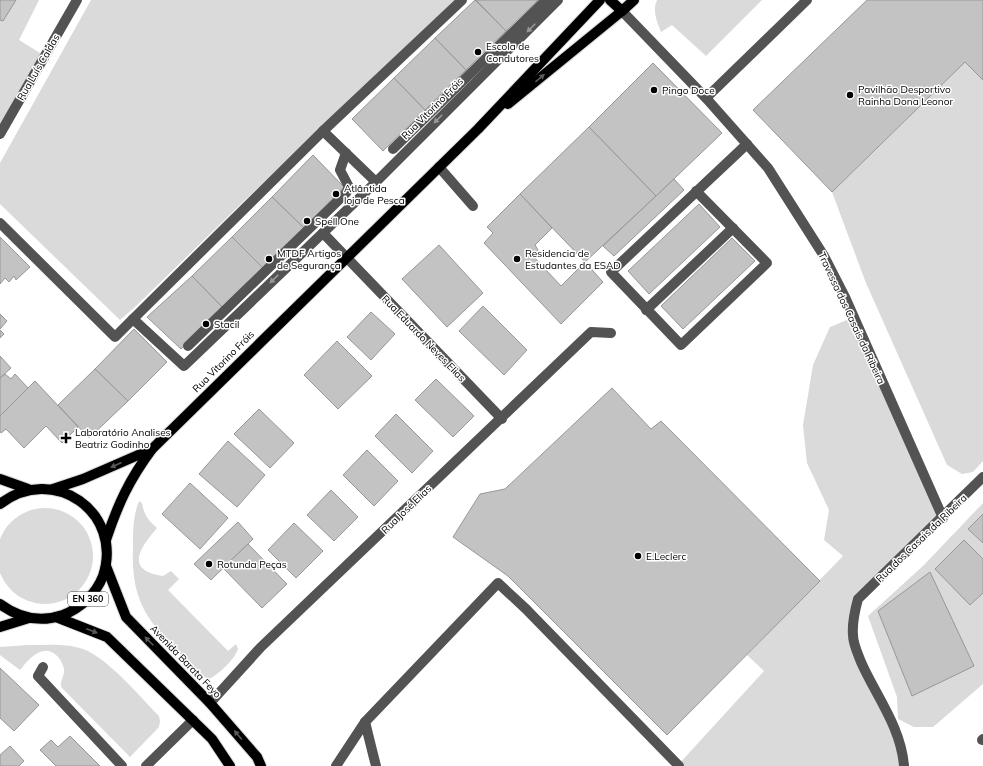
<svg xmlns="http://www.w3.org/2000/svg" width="983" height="766" font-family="Mulish,sans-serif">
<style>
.green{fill:#dadada}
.building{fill:#c3c3c3;stroke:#979797}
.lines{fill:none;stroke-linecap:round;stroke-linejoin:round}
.major-casing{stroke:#dbdbdb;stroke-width:12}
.minor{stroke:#535353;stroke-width:10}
.major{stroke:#000;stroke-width:10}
.oneway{fill:#989898}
.oneway2{fill:#595959}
.poi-dot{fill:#000;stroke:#fff;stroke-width:1.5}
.labels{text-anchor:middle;stroke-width:3;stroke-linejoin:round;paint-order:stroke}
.shield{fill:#fff;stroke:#4c4c4c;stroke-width:1}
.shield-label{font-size:9px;font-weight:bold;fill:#000}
.poi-label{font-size:10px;fill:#000;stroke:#fff;text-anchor:start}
.street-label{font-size:10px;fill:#000;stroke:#fff}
</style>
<rect width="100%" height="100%" fill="#fff"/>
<g class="green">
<polygon points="0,0 39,0 19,40 45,56 0,134"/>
<polygon points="91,0 457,0 246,199 135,307 120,320 0,204 0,163"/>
<path d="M657,0h105l-56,56 -34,-31 -11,7c-4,-11 -9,-21 -4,-32z"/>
<polygon points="965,62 983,80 983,461 973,472 962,474 947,465 866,283 832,192"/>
<polygon points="854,317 943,518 858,599 853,636 896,729 904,766 679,766 678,765 764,671 747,655 843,556 824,540 829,510 807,463 803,425 813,365 830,327"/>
<path d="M139,501l3,2c2,12 6,17 15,25 -17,20 -33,42 6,48l8,-5 8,8 -11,11 60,61 8,-7 2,5c-4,11 -19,25 -29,30l-5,-2 -6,-5c-42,-44 -68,-60 -65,-125 0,-16 0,-31 6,-46z"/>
<polygon points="983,503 983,684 933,727 914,727 898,719 897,697 868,616 924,565"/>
<circle cx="45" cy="556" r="48"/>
<path d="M28,645c18,0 38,-2 55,4 25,9 57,48 76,67l1,5 -1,6 -29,30 -69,-70c-1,-7 4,-12 3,-18 -1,-5 -4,-11 -8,-14 -14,-12 -28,5 -36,15l-20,-15v-8z"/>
</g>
<g class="building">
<polygon points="0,0 16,0 3,21 0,20"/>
<polygon points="475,0 506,31 466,70 435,38"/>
<polygon points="476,0 538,0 506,31"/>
<polygon points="867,0 983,0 983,80 965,62 832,192 753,110"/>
<polygon points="435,38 466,70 425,110 394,78"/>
<polygon points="653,63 722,133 656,196 589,127"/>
<polygon points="394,78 425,110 383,151 352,119"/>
<polygon points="589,127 656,196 585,262 520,194"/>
<polygon points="313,155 344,187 304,228 272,197"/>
<polygon points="674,179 684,190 614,256 603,246"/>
<polygon points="520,194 552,228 535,245 538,250 533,256 561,286 585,262 603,282 561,324 484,243 493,233 487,227"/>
<polygon points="272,197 304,228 264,269 232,237"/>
<polygon points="699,204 720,227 649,294 628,271"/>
<polygon points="0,237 30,267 16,280 14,276 9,282 5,278 0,284"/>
<polygon points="232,237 264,269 223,308 192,276"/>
<polygon points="732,238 755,261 683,329 661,306"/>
<polygon points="439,245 483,293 447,327 402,279"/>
<polygon points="192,276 223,308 181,349 147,317"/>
<polygon points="483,306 527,350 504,375 459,331"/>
<polygon points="371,312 395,334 371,360 347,337"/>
<polygon points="0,314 7,321 0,329"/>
<polygon points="134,329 167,362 128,401 95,369"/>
<polygon points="0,330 4,334 0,338"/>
<polygon points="337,341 372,376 338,409 304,375"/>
<polygon points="0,356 11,368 0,378"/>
<polygon points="95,369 128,401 89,438 58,405"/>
<polygon points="5,374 11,379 15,374 28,388 0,416 0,378"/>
<polygon points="436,379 474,416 453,437 415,400"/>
<polygon points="35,381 78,427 62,443 46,426 24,448 6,429 1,433 0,431 0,416"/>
<polygon points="612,388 651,429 661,421 820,581 667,735 508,576 453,537 480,494 505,489"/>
<polygon points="259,409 294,443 270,468 234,434"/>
<polygon points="396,414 433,451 412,473 375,436"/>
<polygon points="228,441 265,475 237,507 199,474"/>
<polygon points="367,450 398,481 374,506 343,475"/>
<polygon points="190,483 228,518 200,549 162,514"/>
<polygon points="331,490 358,517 334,541 307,515"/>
<polygon points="983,514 983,543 968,529"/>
<polygon points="238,522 253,539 211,580 194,564"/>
<polygon points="294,523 323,551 296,578 268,550"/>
<polygon points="964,540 983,559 983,593 970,605 935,569"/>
<polygon points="248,544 287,584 262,608 223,568"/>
<polygon points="930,572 974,666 912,696 878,611"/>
<polygon points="0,668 39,705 14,731 0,718"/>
<polygon points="70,736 100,766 56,766 40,750 51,740 58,747"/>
<polygon points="10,746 24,761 19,766 0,766 0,755"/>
</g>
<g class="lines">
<defs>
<g id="major">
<polyline points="610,0 622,11"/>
<polyline points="508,104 622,11 634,0"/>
<polyline points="0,479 28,489"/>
<polyline points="53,489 83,479 152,449"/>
<path d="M0,504c53,-41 124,8 103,72 -7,18 -22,32 -40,39 -23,8 -44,3 -63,-11"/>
<path d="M106,540c12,-36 23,-60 46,-91l326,-320 122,-129"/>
<polyline points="106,566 126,617 210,703 257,757 261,766"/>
<polyline points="56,617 107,637 212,739 230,766"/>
<polyline points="0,627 29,618"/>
</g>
</defs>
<use href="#major" class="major-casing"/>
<g class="minor">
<polyline points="622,11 706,98 768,168 824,256 845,297 943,518"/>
<polyline points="706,98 807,0"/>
<polyline points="323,131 462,0"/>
<polyline points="0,134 77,0"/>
<polyline points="393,149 546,0"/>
<polyline points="439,167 473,206"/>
<polyline points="696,191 767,263 681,345 611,272 747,144"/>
<polyline points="0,223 115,337 133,319 184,366 376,182 558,0"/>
<polyline points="323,233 502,419"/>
<polyline points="646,310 733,228"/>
<polyline points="133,319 323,131 376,182"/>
<polyline points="188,346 346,193 349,187 340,170 346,153"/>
<polyline points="43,667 38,676 122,766"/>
<polyline points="210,703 261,647 591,332 611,333"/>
<polyline points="365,722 376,766"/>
<polyline points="982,740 983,739"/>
<polyline points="146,766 193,720"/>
<polyline points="336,766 365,722 498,583 526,609 679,766"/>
<path d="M904,766c-3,-39 -28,-70 -43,-104 -3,-8 -8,-18 -8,-27 -1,-11 2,-25 5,-36l125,-122"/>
</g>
<use href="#major" class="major"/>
</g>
<defs><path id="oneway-solid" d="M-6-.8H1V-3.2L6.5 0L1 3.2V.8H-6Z"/></defs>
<g class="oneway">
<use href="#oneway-solid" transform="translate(531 28) rotate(135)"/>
<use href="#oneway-solid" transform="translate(438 119) rotate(135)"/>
<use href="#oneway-solid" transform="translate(274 279) rotate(136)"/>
</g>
<g class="oneway2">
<use href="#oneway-solid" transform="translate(540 78) rotate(-40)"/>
<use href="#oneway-solid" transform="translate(116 465) rotate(156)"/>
<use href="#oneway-solid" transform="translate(92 631) rotate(21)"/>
<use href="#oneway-solid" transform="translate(149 641) rotate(-135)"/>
<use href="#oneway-solid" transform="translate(238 735) rotate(-130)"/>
</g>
<g class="poi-dot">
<circle cx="478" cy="52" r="4"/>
<circle cx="654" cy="90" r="4"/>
<circle cx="850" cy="95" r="4"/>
<circle cx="336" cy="194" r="4"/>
<circle cx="307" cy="221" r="4"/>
<circle cx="269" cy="259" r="4"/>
<circle cx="517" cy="259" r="4"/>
<circle cx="206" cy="324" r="4"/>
<path d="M64 432h4v4h4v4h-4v4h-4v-4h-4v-4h4z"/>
<circle cx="638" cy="556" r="4"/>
<circle cx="209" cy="564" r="4"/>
</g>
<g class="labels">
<rect class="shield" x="68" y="592" width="40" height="14" rx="3"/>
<g class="shield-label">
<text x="88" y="602">EN 360</text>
</g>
<g class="poi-label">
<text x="486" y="50">Escola de<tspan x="486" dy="12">Condutores</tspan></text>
<text x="858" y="93">Pavilhão Desportivo<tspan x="858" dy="12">Rainha Dona Leonor</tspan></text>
<text x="662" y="94">Pingo Doce</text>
<text x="344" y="192">Atlântida<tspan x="344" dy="12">loja de Pesca</tspan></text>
<text x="315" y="225">Spell One</text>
<text x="277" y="257">MTDF Artigos<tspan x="277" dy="12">de Segurança</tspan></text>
<text x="525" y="257">Residencia de<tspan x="525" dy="12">Estudantes da ESAD</tspan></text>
<text x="214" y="328">Stacil</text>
<text x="75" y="436">Laboratório Analises<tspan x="75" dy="12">Beatriz Godinho</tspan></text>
<text x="646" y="560">E.Leclerc</text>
<text x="217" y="568">Rotunda Peças</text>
</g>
<g class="street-label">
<text transform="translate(38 67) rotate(-60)" y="4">Rua Luís Caldas</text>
<text transform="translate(432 108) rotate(-45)" y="4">Rua Vitorino Fróis</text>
<text transform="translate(852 318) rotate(65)" y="4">Travessa dos Casais da Ribeira</text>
<text transform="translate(424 338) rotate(46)" y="4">Rua Eduardo Neves Elias</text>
<text transform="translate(223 361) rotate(-45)" y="4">Rua Vitorino Fróis</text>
<text transform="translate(406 509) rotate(-44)" y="4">Rua José Elias</text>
<text transform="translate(921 538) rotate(-44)" y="4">Rua dos Casais da Ribeira</text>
<text transform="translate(186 661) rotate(46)" y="4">Avenida Barata Feyo</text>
</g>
</g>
</svg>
